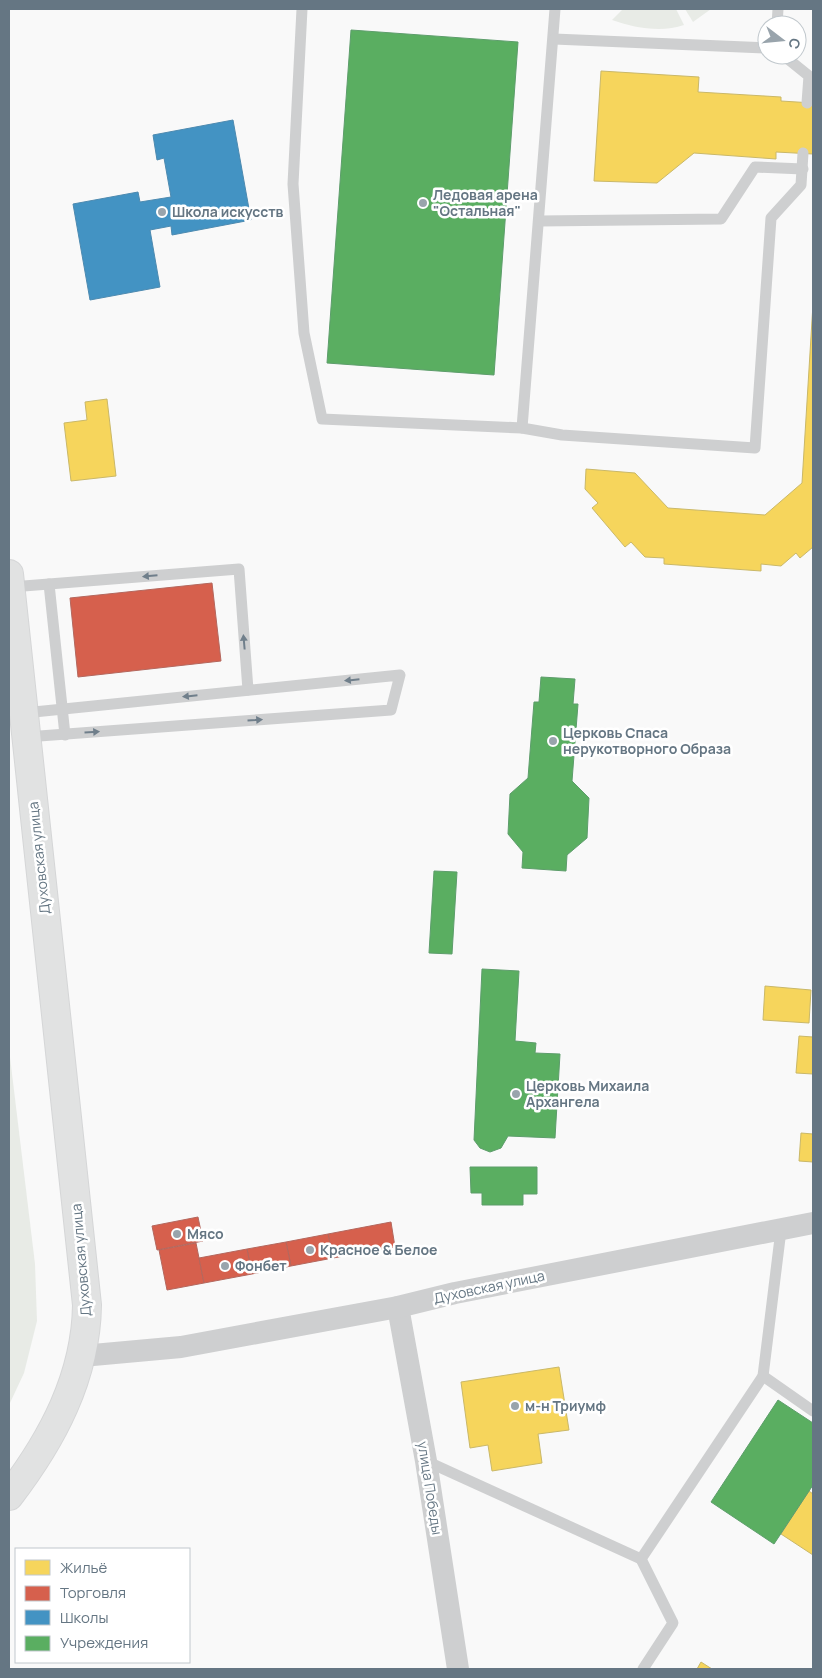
<svg xmlns="http://www.w3.org/2000/svg" width="822" height="1678" font-family="Manrope,sans-serif">
<style>
.green{fill:#e8ebe6}
.homes{fill:#f6d55c;stroke:#cab868}
.shops{fill:#d6604d;stroke:#b4675d}
.schools{fill:#4393c3;stroke:#4d8ab0}
.public{fill:#5aae61;stroke:#5d9d6b}
.lines{fill:none;stroke-linecap:round;stroke-linejoin:round}
.secondary-casing{stroke:#d5d6d7;stroke-width:30}
.lane{stroke:#cecfd0;stroke-width:11}
.street{stroke:#cecfd0;stroke-width:22}
.secondary{stroke:#e1e2e2;stroke-width:28}
.oneway{fill:#707f8b}
.poi-dot{fill:#99a4ac;stroke:#fff;stroke-width:2}
.labels{text-anchor:middle;stroke-width:5;stroke-linejoin:round;paint-order:stroke}
.poi-label{font-size:14px;font-weight:bold;fill:#657683;stroke:#fff;text-anchor:start}
.street-label{font-size:14px;fill:#657683;stroke:#fff}
</style>
<rect width="100%" height="100%" fill="#f9f9f9"/>
<g class="green">
<path d="M623,9h53l8,16c-22,8 -50,3 -72,-5z"/>
<polygon points="685,9 711,9 693,22"/>
<polygon points="9,1049 35,1264 37,1321 24,1373 9,1405"/>
</g>
<g class="homes">
<polygon points="601,71 699,77 698,92 781,97 781,101 813,103 813,154 776,152 776,159 694,153 657,183 594,181"/>
<polygon points="813,304 813,547 800,558 796,553 781,566 761,564 761,571 664,564 664,558 645,557 631,542 625,547 592,508 598,503 585,489 586,469 635,473 668,508 765,515 802,483"/>
<polygon points="107,399 116,476 71,481 64,423 87,420 85,402"/>
<polygon points="765,986 811,990 809,1023 763,1020"/>
<polygon points="799,1036 813,1037 813,1074 796,1073"/>
<polygon points="801,1133 813,1134 813,1162 799,1161"/>
<polygon points="559,1367 569,1430 538,1434 542,1463 492,1471 488,1445 470,1448 461,1382"/>
<polygon points="809,1491 813,1494 813,1555 781,1534"/>
<polygon points="701,1662 712,1669 697,1669"/>
</g>
<g class="shops">
<polygon points="212,583 221,661 78,677 70,598"/>
<polygon points="198,1217 203,1241 157,1250 152,1226"/>
<polygon points="391,1222 395,1247 333,1258 328,1234"/>
<polygon points="328,1234 333,1258 291,1266 286,1242"/>
<polygon points="286,1242 291,1266 252,1274 247,1249"/>
<polygon points="196,1243 204,1283 167,1290 159,1250"/>
<polygon points="247,1249 252,1274 204,1283 199,1258"/>
</g>
<polygon class="schools" points="233,120 251,220 172,235 171,226 150,230 160,287 90,300 73,204 138,192 140,202 171,197 164,158 157,160 153,135"/>
<g class="public">
<polygon points="351,30 518,42 494,375 327,363"/>
<polygon points="541,677 575,679 573,704 578,704 572,781 589,798 587,838 567,855 566,871 522,868 523,852 508,834 510,794 528,778 534,702 539,702"/>
<polygon points="434,871 457,872 452,954 429,953"/>
<polygon points="482,969 519,971 515,1041 536,1043 535,1053 560,1054 555,1138 508,1136 501,1148 490,1152 480,1148 474,1140"/>
<polygon points="470,1167 537,1167 537,1194 523,1194 523,1205 482,1205 482,1193 471,1193"/>
<polygon points="778,1400 813,1423 813,1485 774,1544 711,1502"/>
</g>
<g class="lines">
<defs>
<path id="secondary" d="M9,574l78,731c-1,72 -35,135 -78,191"/>
</defs>
<use href="#secondary" class="secondary-casing"/>
<g class="lane">
<polyline points="302,9 293,184 304,333 322,419 522,428"/>
<polyline points="555,9 522,428 562,435 755,448 771,218 801,185 803,153"/>
<polyline points="777,25 778,9"/>
<polyline points="554,39 767,48"/>
<polyline points="783,55 809,76 807,103"/>
<polyline points="539,221 721,219 755,167 803,169"/>
<polyline points="49,584 65,735"/>
<polyline points="11,587 239,569 248,690"/>
<polyline points="24,713 400,675 391,710 26,737"/>
<polyline points="763,1376 813,1411"/>
<polyline points="426,1461 641,1559 763,1376 781,1230"/>
<polyline points="641,1559 673,1623 643,1669"/>
</g>
<g class="street">
<polyline points="398,1307 426,1461 458,1669"/>
<polyline points="82,1356 181,1347 398,1307 455,1293 813,1223"/>
</g>
<use href="#secondary" class="secondary"/>
</g>
<defs><path id="oneway-solid" d="M-6-.8H1V-3.2L6.5 0L1 3.2V.8H-6Z" transform="scale(1.25)"/></defs>
<g class="oneway">
<use href="#oneway-solid" transform="translate(150 576) rotate(175)"/>
<use href="#oneway-solid" transform="translate(244 642) rotate(-95)"/>
<use href="#oneway-solid" transform="translate(352 680) rotate(174)"/>
<use href="#oneway-solid" transform="translate(190 696) rotate(174)"/>
<use href="#oneway-solid" transform="translate(255 720) rotate(-4)"/>
<use href="#oneway-solid" transform="translate(92 732) rotate(-4)"/>
</g>
<g class="poi-dot">
<circle cx="423" cy="203" r="5"/>
<circle cx="162" cy="212" r="5"/>
<circle cx="553" cy="741" r="5"/>
<circle cx="516" cy="1094" r="5"/>
<circle cx="177" cy="1234" r="5"/>
<circle cx="310" cy="1250" r="5"/>
<circle cx="225" cy="1266" r="5"/>
<circle cx="515" cy="1406" r="5"/>
</g>
<g class="labels">
<g class="poi-label">
<text x="433" y="200">Ледовая арена<tspan x="433" dy="16">"Остальная"</tspan></text>
<text x="172" y="217">Школа искусств</text>
<text x="563" y="738">Церковь Спаса<tspan x="563" dy="16">нерукотворного Образа</tspan></text>
<text x="526" y="1091">Церковь Михаила<tspan x="526" dy="16">Архангела</tspan></text>
<text x="187" y="1239">Мясо</text>
<text x="320" y="1255">Красное &amp; Белое</text>
<text x="235" y="1271">Фонбет</text>
<text x="525" y="1411">м-н Триумф</text>
</g>
<g class="street-label">
<text transform="translate(39 858) rotate(-96)" y="5">Духовская улица</text>
<text transform="translate(81 1260) rotate(-95)" y="5">Духовская улица</text>
<text transform="translate(489 1287) rotate(-12)" y="5">Духовская улица</text>
<text transform="translate(430 1488) rotate(81)" y="5">улица Победы</text>
</g>
</g>
<rect width="822" height="1678" fill="none" stroke="#657683" stroke-width="20"/>
<rect x="15" y="1548" width="175" height="115" fill="#ffffff" stroke="#c1c8cd"/>
<rect x="25" y="1560" width="25" height="15" fill="#f6d55c" stroke="#c1c8cd"/>
<text x="60" y="1573" font-size="15" fill="#657683">Жильё</text>
<rect x="25" y="1586" width="25" height="15" fill="#d6604d" stroke="#c1c8cd"/>
<text x="60" y="1598" font-size="15" fill="#657683">Торговля</text>
<rect x="25" y="1610" width="25" height="15" fill="#4393c3" stroke="#c1c8cd"/>
<text x="60" y="1623" font-size="15" fill="#657683">Школы</text>
<rect x="25" y="1636" width="25" height="15" fill="#5aae61" stroke="#c1c8cd"/>
<text x="60" y="1648" font-size="15" fill="#657683">Учреждения</text>
<g transform="translate(782 40) rotate(106)"><circle r="24" fill="#ffffff" stroke="#c1c8cd"/>
<path d="M0-4L9 19L0 12L-9 19Z" fill="#99a4ac"/>
<text y="-8" font-size="14" font-weight="bold" text-anchor="middle" fill="#657683">С</text>
</g>
</svg>
